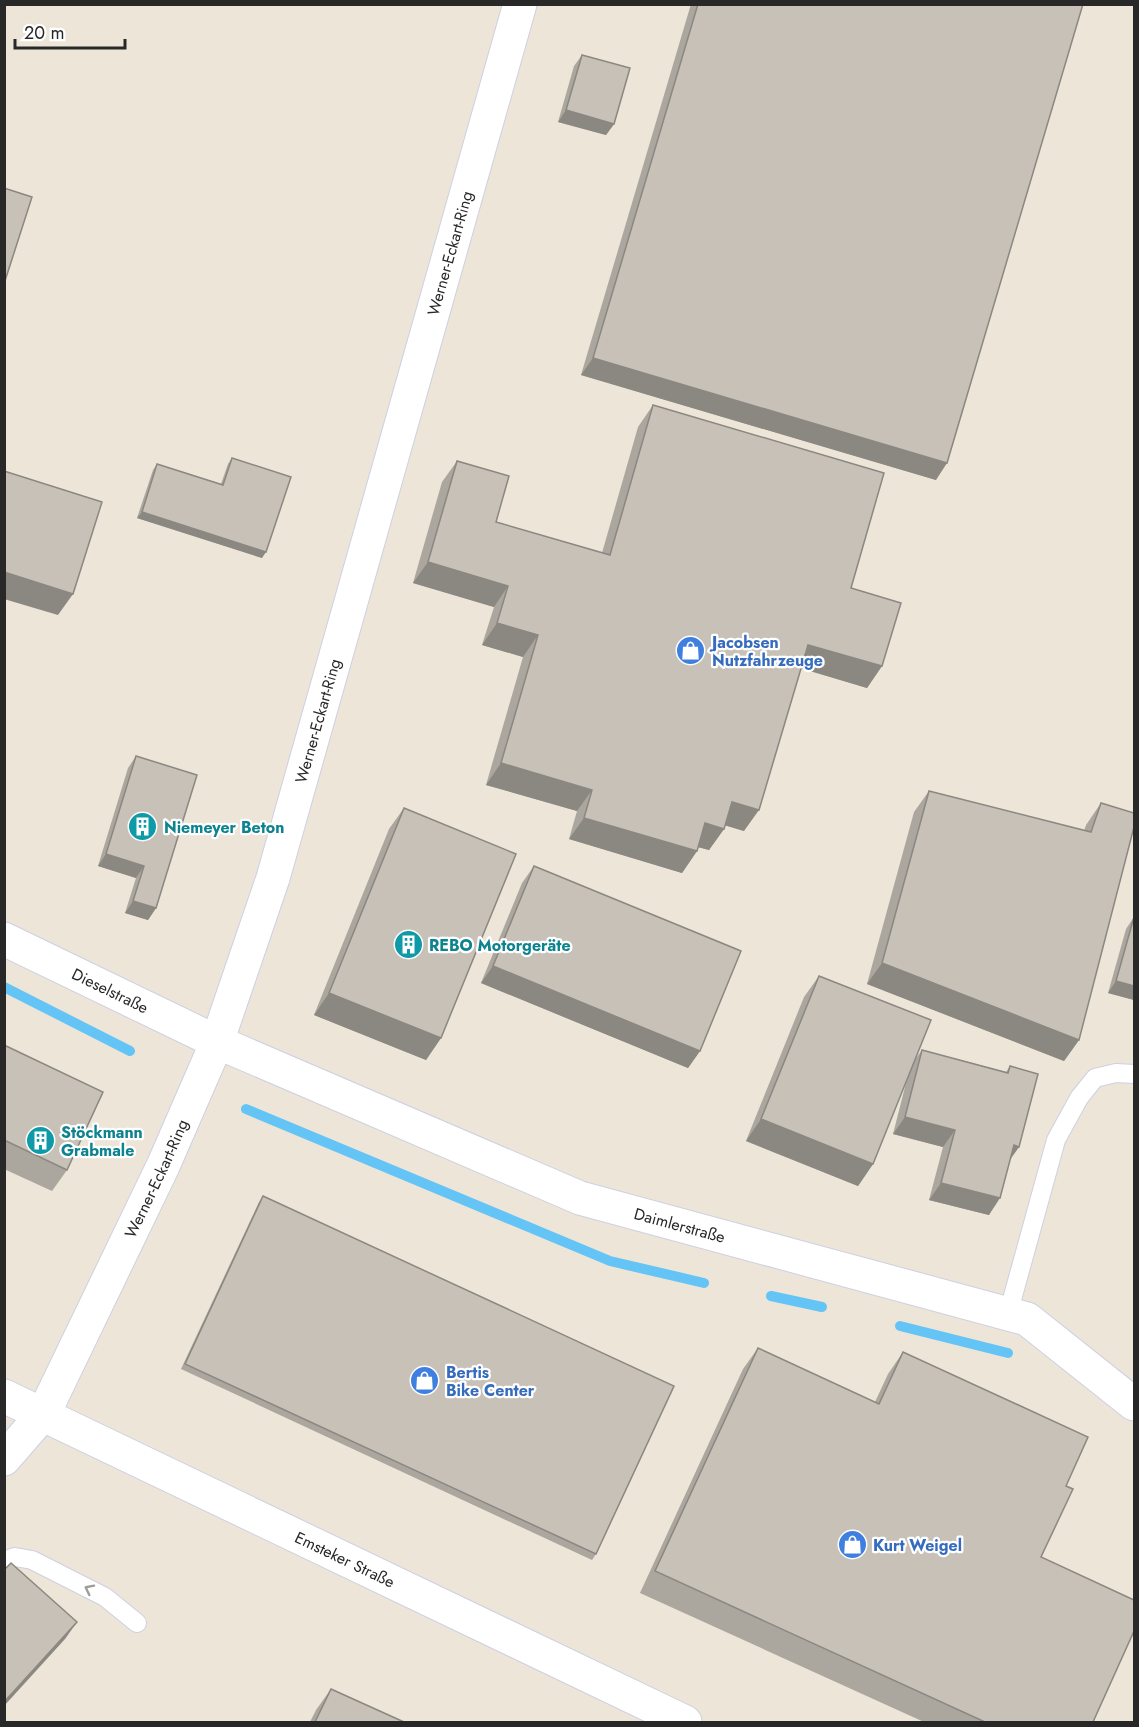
<svg xmlns="http://www.w3.org/2000/svg" width="1139" height="1727" font-family="Jost,sans-serif">
<style>
.lines{fill:none;stroke-linecap:round;stroke-linejoin:round}
.stream{stroke:#64c4f5;stroke-width:10}
.lane-casing{stroke:#ced0e2;stroke-width:20}
.street-casing{stroke:#ced0e2;stroke-width:35}
.secondary-casing{stroke:#ced0e2;stroke-width:35}
.lane{stroke:#fff;stroke-width:18}
.street{stroke:#fff;stroke-width:33}
.secondary{stroke:#fff;stroke-width:33}
.wall{fill:#aba69e}
.shaded-wall{fill:#8b8781}
.building{fill:#c7c1b8;stroke:#8b8781;stroke-width:1.5}
.oneway{stroke:#9e9e9e}
.labels{text-anchor:middle;stroke-width:4.5;stroke-linejoin:round;paint-order:stroke}
.street-label{font-size:16px;fill:#282828;stroke:#fff}
.shop-label{font-size:16px;font-weight:bold;fill:#366cbe;stroke:#fff;text-anchor:start}
.culture-label{font-size:16px;font-weight:bold;fill:#0d838f;stroke:#fff;text-anchor:start}
</style>
<rect width="100%" height="100%" fill="#ece5d8"/>
<g class="lines">
<g class="stream">
<polyline points="4,987 130,1051"/>
<polyline points="246,1109 610,1261 704,1283"/>
<polyline points="771,1296 822,1307"/>
<polyline points="900,1326 1008,1353"/>
</g>
<defs>
<g id="lane">
<polyline points="1008,1314 1056,1140 1079,1098 1095,1078 1116,1073 1134,1074"/>
<polyline points="4,1561 15,1557 32,1560 105,1597 137,1623"/>
</g>
<g id="street">
<path id="s1" d="M4,939l213,103 363,156 447,121 107,85"/>
<polyline points="4,1459 44,1413"/>
</g>
<g id="secondary">
<path id="s2" d="M4,1396l681,326"/>
<path id="s3" d="M44,1413l119,-247 54,-124 56,-164 247,-874"/>
</g>
</defs>
<use href="#lane" class="lane-casing"/>
<use href="#street" class="street-casing"/>
<use href="#secondary" class="secondary-casing"/>
<use href="#lane" class="lane"/>
<use href="#street" class="street"/>
<use href="#secondary" class="secondary"/>
</g>
<g class="wall">
<polygon points="691,4 1083,4 936,480 581,375"/>
<polygon points="582,55 614,124 606,135 558,122 574,66"/>
<polygon points="653,405 851,588 882,666 867,688 801,668 744,831 725,825 724,829 709,850 698,847 697,851 682,873 569,839 577,811 486,785 523,657 482,645 494,607 413,583 442,482 457,461 496,522 602,553 638,427"/>
<polygon points="232,458 262,558 137,518 153,470 157,464 221,484 228,464"/>
<polygon points="136,756 156,908 148,920 125,913 136,878 98,866 128,768"/>
<polygon points="929,791 1084,831 1086,825 1101,803 1079,1040 1064,1061 867,984 914,812"/>
<polygon points="404,808 441,1038 426,1060 314,1015 389,829"/>
<polygon points="534,866 700,1051 688,1068 481,983 522,883"/>
<polygon points="1134,917 1134,1000 1108,993 1126,929"/>
<polygon points="819,976 914,1061 922,1050 1006,1072 1010,1066 1019,1147 1010,1159 989,1215 929,1200 943,1147 893,1134 907,1079 873,1164 858,1186 746,1141 804,997"/>
<polygon points="4,1045 67,1170 52,1191 4,1169"/>
<polygon points="263,1196 596,1554 592,1560 181,1369 259,1202"/>
<polygon points="758,1348 875,1402 888,1374 903,1352 1066,1486 1041,1557 1093,1722 924,1722 640,1593 743,1369"/>
<polygon points="331,1689 404,1722 310,1722 316,1710"/>
</g>
<g class="shaded-wall">
<polygon points="566,110 614,124 606,135 558,122"/>
<polygon points="593,358 947,463 936,480 581,375"/>
<polygon points="142,512 266,552 262,558 137,518"/>
<polygon points="428,562 508,586 494,607 413,583"/>
<polygon points="4,572 73,594 58,615 4,599"/>
<polygon points="497,623 538,635 523,657 482,645"/>
<polygon points="808,645 882,666 867,688 793,666"/>
<polygon points="501,763 592,790 577,811 486,785"/>
<polygon points="732,802 759,810 744,831 717,823"/>
<polygon points="584,818 697,851 682,873 569,839"/>
<polygon points="705,823 724,829 709,850 690,845"/>
<polygon points="106,854 144,866 136,878 98,866"/>
<polygon points="133,901 156,908 148,920 125,913"/>
<polygon points="882,963 1079,1040 1064,1061 867,984"/>
<polygon points="493,966 700,1051 688,1068 481,983"/>
<polygon points="1116,981 1134,986 1134,1000 1108,993"/>
<polygon points="329,993 441,1038 426,1060 314,1015"/>
<polygon points="905,1117 955,1130 943,1147 893,1134"/>
<polygon points="761,1119 873,1164 858,1186 746,1141"/>
<polygon points="1014,1145 1019,1147 1007,1164"/>
<polygon points="941,1183 1000,1198 989,1215 929,1200"/>
<polygon points="77,1622 65,1639 4,1706 4,1702"/>
</g>
<g class="building">
<polygon points="698,4 1083,4 947,463 593,358"/>
<polygon points="582,55 630,68 614,124 566,110"/>
<polygon points="4,188 32,197 4,284"/>
<polygon points="653,405 884,473 851,588 901,603 882,666 808,645 759,810 732,802 724,829 705,823 697,851 584,818 592,790 501,763 538,635 497,623 508,586 428,562 457,461 509,476 496,522 610,555"/>
<polygon points="232,458 291,477 266,552 142,512 157,464 223,485"/>
<polygon points="4,471 102,502 73,594 4,572"/>
<polygon points="136,756 197,775 156,908 133,901 144,866 106,854"/>
<polygon points="929,791 1091,832 1101,803 1134,813 1134,827 1079,1040 882,963"/>
<polygon points="404,808 516,854 441,1038 329,993"/>
<polygon points="534,866 741,951 700,1051 493,966"/>
<polygon points="1134,917 1134,986 1116,981"/>
<polygon points="819,976 931,1020 873,1164 761,1119"/>
<polygon points="4,1045 103,1092 67,1170 4,1140"/>
<polygon points="922,1050 1008,1073 1010,1066 1038,1074 1019,1147 1014,1145 1000,1198 941,1183 955,1130 905,1117"/>
<polygon points="263,1196 674,1386 596,1554 185,1364"/>
<polygon points="758,1348 879,1404 903,1352 1088,1437 1066,1486 1073,1489 1041,1557 1134,1600 1134,1631 1093,1722 985,1722 655,1571"/>
<polygon points="11,1563 77,1622 4,1702 4,1570"/>
<polygon points="331,1689 404,1722 315,1722"/>
</g>
<defs><path id="oneway-chevron" d="M-2-3.5L2.5 0L-2 3.5" fill="none" stroke-width="1.6" stroke-linecap="round" stroke-linejoin="round" transform="scale(1.5)"/></defs>
<use class="oneway" href="#oneway-chevron" transform="translate(89 1589) rotate(-153)"/>
<defs>
<symbol id="shop-disc" viewBox="-11 -11 22 22"><circle r="9.5" fill="#3f7fe0" stroke="#fff"/><path d="M-5-2.5h2.3a2.7 3.5 0 0 1 5.4 0H5L5.5 6h-11ZM-1.5-2.5h3a1.5 2.3 0 0 0-3 0Z" fill="#fff"/></symbol>
<symbol id="building-disc" viewBox="-11 -11 22 22"><circle r="9.5" fill="#0f9aa8" stroke="#fff"/><path d="M-4-6H4V6H1V3H-1V6H-4ZM-2.5-4.3h1.7v1.8h-1.7ZM.8-4.3h1.7v1.8H.8ZM-2.5-1h1.7V.8h-1.7ZM.8-1h1.7V.8H.8Z" fill="#fff"/></symbol>
</defs>
<g fill-rule="evenodd">
<use href="#shop-disc" x="674" y="634" width="33" height="33"/>
<use href="#building-disc" x="126" y="810" width="33" height="33"/>
<use href="#building-disc" x="392" y="928" width="33" height="33"/>
<use href="#building-disc" x="24" y="1124" width="33" height="33"/>
<use href="#shop-disc" x="408" y="1364" width="33" height="33"/>
<use href="#shop-disc" x="836" y="1528" width="33" height="33"/>
</g>
<g class="labels">
<g class="street-label">
<text dy="6" stroke="none"><textPath href="#s3" startOffset="1232">Werner-Eckart-Ring</textPath></text>
<text dy="6" stroke="none"><textPath href="#s3" startOffset="746">Werner-Eckart-Ring</textPath></text>
<text dy="6" stroke="none"><textPath href="#s1" startOffset="118">Dieselstraße</textPath></text>
<text dy="6" stroke="none"><textPath href="#s3" startOffset="260">Werner-Eckart-Ring</textPath></text>
<text dy="6" stroke="none"><textPath href="#s1" startOffset="735">Daimlerstraße</textPath></text>
<text dy="6" stroke="none"><textPath href="#s2" startOffset="378">Emsteker Straße</textPath></text>
</g>
<g class="shop-label">
<text x="712" y="648">Jacobsen<tspan x="712" dy="18">Nutzfahrzeuge</tspan></text>
<text x="446" y="1378">Bertis<tspan x="446" dy="18">Bike Center</tspan></text>
<text x="873" y="1551">Kurt Weigel</text>
</g>
<g class="culture-label">
<text x="164" y="833">Niemeyer Beton</text>
<text x="429" y="951">REBO Motorgeräte</text>
<text x="61" y="1138">Stöckmann<tspan x="61" dy="18">Grabmale</tspan></text>
</g>
</g>
<rect width="1139" height="1727" fill="none" stroke="#282828" stroke-width="12"/>
<path d="M15 39v9h110v-9" fill="none" stroke="#282828" stroke-width="3"/>
<text x="24" y="39" font-size="18" fill="#282828" stroke="#ffffff" stroke-width="4.5" paint-order="stroke">20 m</text>
</svg>
